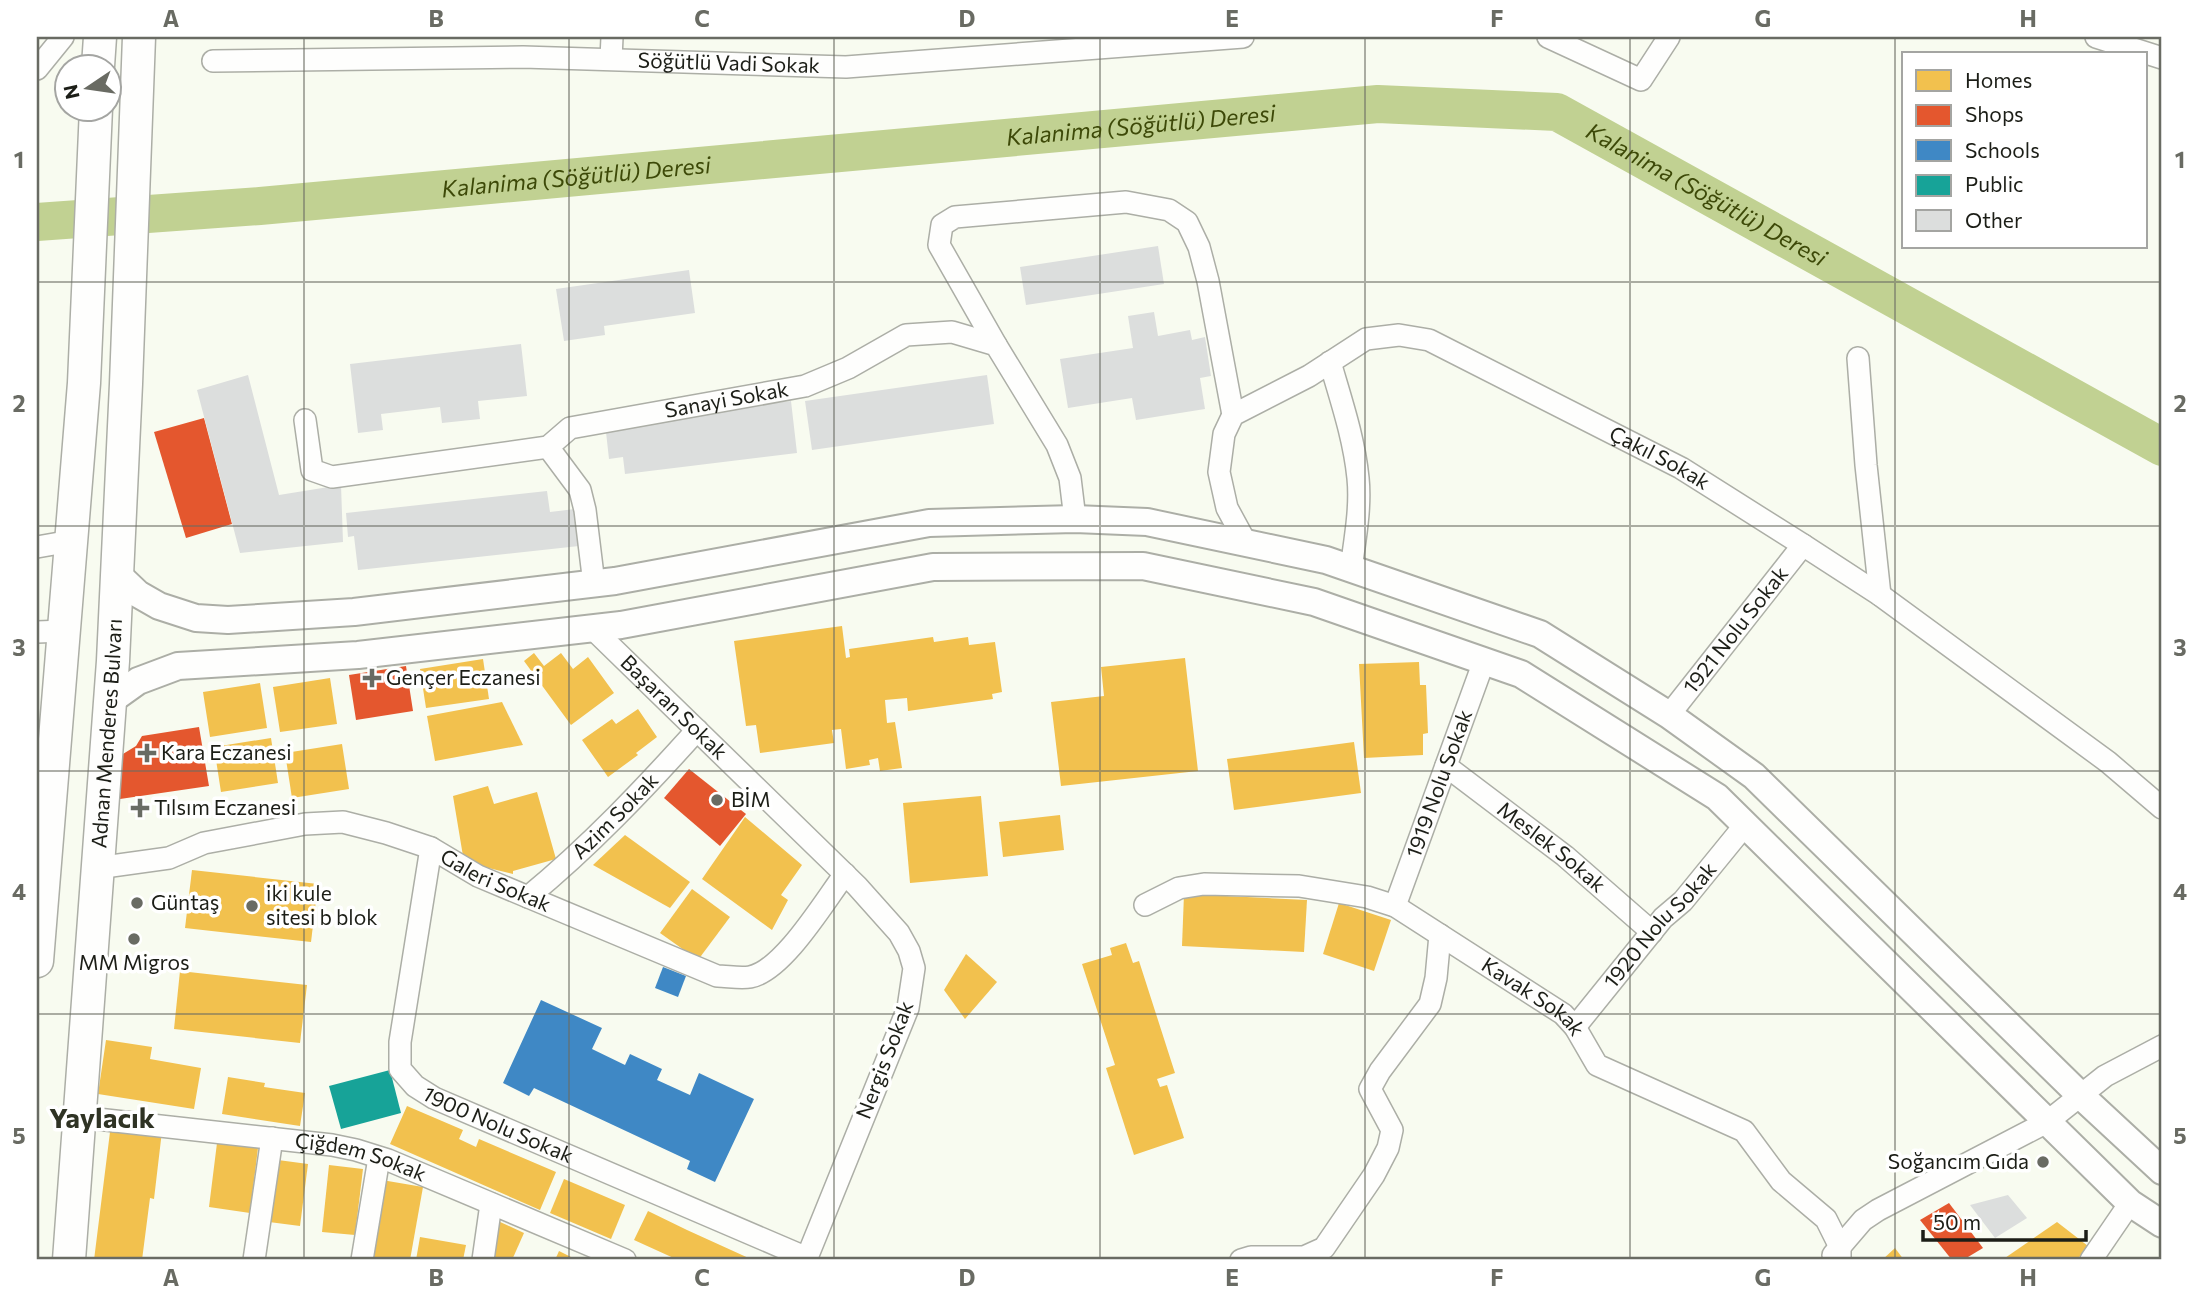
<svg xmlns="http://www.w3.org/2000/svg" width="2199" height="1297" font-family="Commissioner,sans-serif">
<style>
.homes{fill:#f2c14e}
.shops{fill:#e4572e}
.schools{fill:#3f88c5}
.public{fill:#17a398}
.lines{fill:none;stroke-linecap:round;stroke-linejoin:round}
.river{stroke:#c1d192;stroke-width:38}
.building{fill:#dcdedd}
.minor-casing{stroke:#acaea6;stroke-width:24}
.major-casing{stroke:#acaea6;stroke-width:30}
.highway-casing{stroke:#acaea6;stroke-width:35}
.minor{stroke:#fefefd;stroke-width:21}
.major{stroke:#fefefd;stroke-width:26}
.highway{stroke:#fefefd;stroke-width:32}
.grid{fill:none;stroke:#696b63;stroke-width:2;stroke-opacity:0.55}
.poi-dot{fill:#696b63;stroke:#fff;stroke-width:2.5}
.labels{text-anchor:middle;stroke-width:7;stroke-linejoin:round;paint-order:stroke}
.street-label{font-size:21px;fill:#1c1e17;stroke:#fff}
.poi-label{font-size:21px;fill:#1c1e17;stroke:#fff;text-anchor:start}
.water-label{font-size:23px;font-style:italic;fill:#3d4908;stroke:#fff}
.district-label{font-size:28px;font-weight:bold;fill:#2f3324;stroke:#fff}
.neatline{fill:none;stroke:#696b63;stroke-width:2.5}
.grid-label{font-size:23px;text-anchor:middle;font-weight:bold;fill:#696b63}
</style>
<rect width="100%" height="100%" fill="#f8fbf0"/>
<g class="homes">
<polygon points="842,626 846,658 850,657 849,649 933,637 934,642 968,637 969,645 995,642 1002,692 992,694 993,699 908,711 907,698 885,700 887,723 895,722 902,768 880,771 878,758 869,760 870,765 846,769 841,729 832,730 834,743 760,753 756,725 746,726 734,641"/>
<polygon points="534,653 544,666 561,653 573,669 588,657 614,693 571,725 524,661"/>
<polygon points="1185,658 1198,771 1061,786 1051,702 1104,696 1101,667"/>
<polygon points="483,659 489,699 426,708 420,669"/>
<polygon points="1419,662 1420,685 1426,685 1428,733 1423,734 1423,755 1364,758 1359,664"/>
<polygon points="330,678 337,724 280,732 273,687"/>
<polygon points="260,683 267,728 210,737 203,692"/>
<polygon points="502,702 523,745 435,761 427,716"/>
<polygon points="638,709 657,737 636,753 638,755 608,777 582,740 612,719 616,724"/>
<polygon points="271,738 278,783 221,792 214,747"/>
<polygon points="1354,742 1361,793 1234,810 1227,759"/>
<polygon points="342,744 349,789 292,798 285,753"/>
<polygon points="488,786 494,804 537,792 556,859 513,871 513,874 464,862 453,796"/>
<polygon points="981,796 988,876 910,883 903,803"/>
<polygon points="1060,815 1064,850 1003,857 999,822"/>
<polygon points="745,817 802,865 781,895 788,900 772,930 702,879"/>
<polygon points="625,835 690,882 670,908 593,865"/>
<polygon points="192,870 318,884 311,942 185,928"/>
<polygon points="692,889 730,917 698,960 660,933"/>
<polygon points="1184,894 1307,900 1304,952 1182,946"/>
<polygon points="1339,903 1391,920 1374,971 1323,954"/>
<polygon points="1126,943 1133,963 1139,961 1175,1073 1157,1079 1160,1087 1167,1085 1184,1138 1134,1155 1106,1068 1115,1065 1082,964 1112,955 1110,948"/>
<polygon points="966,954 997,982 965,1019 944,990"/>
<polygon points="180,971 307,985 300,1043 174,1029"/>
<polygon points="106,1040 152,1047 150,1059 201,1068 194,1109 98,1094"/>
<polygon points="228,1077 265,1083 264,1087 305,1093 300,1126 222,1114"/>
<polygon points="407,1106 463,1130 459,1139 476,1147 479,1139 556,1172 540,1210 390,1144"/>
<polygon points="111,1124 162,1131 154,1199 150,1198 142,1260 94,1260"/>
<polygon points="217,1143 258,1148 250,1213 209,1207"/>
<polygon points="278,1160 308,1164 300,1226 269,1222"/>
<polygon points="329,1165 363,1169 355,1235 322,1232"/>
<polygon points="376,1179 423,1187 410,1260 363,1260"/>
<polygon points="564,1179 625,1205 611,1239 550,1213"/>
<polygon points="648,1211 687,1230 753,1260 678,1260 634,1240"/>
<polygon points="498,1221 524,1233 512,1260 483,1260"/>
<polygon points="2057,1222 2088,1246 2077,1260 2002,1260"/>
<polygon points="420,1237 466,1245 463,1260 416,1260"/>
<polygon points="1895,1248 1904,1260 1882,1260"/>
<polygon points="559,1251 577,1260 555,1260"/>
</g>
<g class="shops">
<polygon points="204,418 232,524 186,538 154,432"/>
<polygon points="406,666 413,711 356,720 349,675"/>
<polygon points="199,727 209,786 120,799 118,757 136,746 142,736"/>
<polygon points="689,769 746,814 720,846 664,798"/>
<polygon points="1949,1203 1983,1248 1963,1260 1952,1260 1920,1220"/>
</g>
<g class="schools">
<polygon points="663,967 686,976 678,997 655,988"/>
<polygon points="541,1000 602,1028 592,1049 625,1065 630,1054 662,1069 657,1080 690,1095 699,1073 754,1099 715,1182 687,1169 690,1161 534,1088 529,1096 503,1083"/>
</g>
<polygon class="public" points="390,1070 401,1113 341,1129 329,1086"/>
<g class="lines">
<path class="river" id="s1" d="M37,222l223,-16 1118,-102 179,8 605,335"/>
</g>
<g class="building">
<polygon points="1158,246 1164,284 1026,305 1020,267"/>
<polygon points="689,270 695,313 604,326 605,335 564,341 556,289"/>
<polygon points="1154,312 1158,336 1190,330 1192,340 1205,337 1211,376 1200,378 1205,409 1136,420 1132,398 1068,408 1060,359 1133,348 1128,316"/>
<polygon points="521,344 527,396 478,401 480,419 442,423 440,407 381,414 383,430 358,433 350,364"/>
<polygon points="248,375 279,495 341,485 343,542 240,553 197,390"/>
<polygon points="987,375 994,424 812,450 805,401"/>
<polygon points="791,401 797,453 625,474 623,457 609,459 605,423"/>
<polygon points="547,491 550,512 575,509 579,546 358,570 354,536 348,537 346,513"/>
<polygon points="2008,1195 2027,1218 1995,1238 1970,1205"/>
</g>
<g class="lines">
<defs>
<g id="minor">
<polyline points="1548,37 1641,80 1669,37"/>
<polyline points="2096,37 2162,58"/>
<polyline points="611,59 612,37"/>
<path id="s2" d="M213,61l310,-4 323,10 397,-30"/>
<polyline points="37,69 63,37"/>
<polyline points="996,345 939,245 942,225 955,217 1126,202 1169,210 1187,222 1199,247 1208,281 1233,415"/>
<polyline points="1858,358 1866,465 1880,595"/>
<path d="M1330,362c11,38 24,76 28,116 3,29 -3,61 -7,91"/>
<path id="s3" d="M305,420l7,50 20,7 216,-30 22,-19 235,-42 43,-18 58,-33 46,-3 44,13 61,100 13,33 5,41"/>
<polyline points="548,447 580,490 585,510 594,584"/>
<path id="s4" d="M1246,543l-19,-35 -8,-36 5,-38 9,-19 76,-39 57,-37 33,-4 30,5 252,128 122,77 77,50 228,167 54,46"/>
<polyline points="37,547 71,541"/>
<path id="s5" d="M592,628l265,258 42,47 10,18 5,17 -6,40 -102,252"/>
<polyline points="37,632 64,631"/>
<path id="s6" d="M1669,715l134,-170"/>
<path id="s7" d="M1446,766l119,90 87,76"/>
<path id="s8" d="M431,848l-31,194v27l15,17 19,12 373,160"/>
<path id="s9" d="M97,868l72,-10 35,-15 101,-19 38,-2 43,11 45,15 47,28 239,100c10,0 23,3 33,1 33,-6 74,-75 95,-103"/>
<path id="s10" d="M528,897c61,-50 116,-108 169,-167"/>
<path id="s11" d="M1145,905l34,-17 25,-4 95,2 68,11 28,9 168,108 12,13 22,38 147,66 37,50 45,38 14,28v13"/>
<path id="s12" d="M1395,906l89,-245"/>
<path id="s13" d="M1575,1027l88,-109 20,-17 62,-76"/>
<path id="s14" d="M79,1117l253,28 24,5 32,10 237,100"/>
<polyline points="1833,1255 1863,1220 1878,1210 2047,1122 2105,1076 2162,1046"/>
<polyline points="254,1260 272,1138"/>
<polyline points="362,1260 379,1158"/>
<polyline points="483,1260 491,1204"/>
<polyline points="1241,1260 1251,1257 1304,1257 1324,1248 1374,1175 1388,1148 1392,1130 1370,1089 1380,1071 1430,1004 1436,978 1440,935"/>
<polyline points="2091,1260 2130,1203"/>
</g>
<g id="major">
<polyline points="117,574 138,594 159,606 196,618 228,620 354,612 615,581 929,523 1075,519 1147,522 1326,560 1540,634 1669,715 1754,776 2080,1095 2162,1171"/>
<polyline points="110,701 138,681 178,666 358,655 621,625 933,567 1143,566 1314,602 1521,674 1717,797 2130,1203 2162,1224"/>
</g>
<g id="highway">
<polyline points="98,66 100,37"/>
<polyline points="37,961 84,383 96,108"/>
<path id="s15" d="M69,1260l44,-599 13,-277 13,-347"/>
</g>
</defs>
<use href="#minor" class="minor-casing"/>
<use href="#major" class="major-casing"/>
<use href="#highway" class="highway-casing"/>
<use href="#minor" class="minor"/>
<use href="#major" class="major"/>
<use href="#highway" class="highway"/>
</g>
<path class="grid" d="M304,37v1223M569,37v1223M834,37v1223M1100,37v1223M1365,37v1223M1630,37v1223M1895,37v1223M37,282h2125M37,526h2125M37,771h2125M37,1014h2125"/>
<g class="poi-dot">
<path d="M368.5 667.5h7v7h7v7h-7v7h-7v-7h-7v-7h7z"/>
<path d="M143.5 742.5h7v7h7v7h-7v7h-7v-7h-7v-7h7z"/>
<circle cx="717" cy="800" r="7"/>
<path d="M136.5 797.5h7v7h7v7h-7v7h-7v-7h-7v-7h7z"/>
<circle cx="137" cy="903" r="7"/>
<circle cx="252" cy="906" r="7"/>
<circle cx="134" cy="939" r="7"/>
<circle cx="2043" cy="1162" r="7"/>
</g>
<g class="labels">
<g class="street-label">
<text dy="7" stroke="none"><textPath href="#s2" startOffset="516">Söğütlü Vadi Sokak</textPath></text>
<text dy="7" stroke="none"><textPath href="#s3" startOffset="478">Sanayi Sokak</textPath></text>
<text dy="7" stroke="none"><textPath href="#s4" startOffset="612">Çakıl Sokak</textPath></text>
<text dy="7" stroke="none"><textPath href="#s6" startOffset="108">1921 Nolu Sokak</textPath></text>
<text dy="7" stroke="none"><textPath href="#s5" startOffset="114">Başaran Sokak</textPath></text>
<text dy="7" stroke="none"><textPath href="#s15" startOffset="528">Adnan Menderes Bulvarı</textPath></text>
<text dy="7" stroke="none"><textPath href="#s12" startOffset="130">1919 Nolu Sokak</textPath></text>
<text dy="7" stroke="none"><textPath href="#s10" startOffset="119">Azim Sokak</textPath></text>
<text dy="7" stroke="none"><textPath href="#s7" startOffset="133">Meslek Sokak</textPath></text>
<text dy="7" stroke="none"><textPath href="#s9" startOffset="416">Galeri Sokak</textPath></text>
<text dy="7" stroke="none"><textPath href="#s13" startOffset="133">1920 Nolu Sokak</textPath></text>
<text dy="7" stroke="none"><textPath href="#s11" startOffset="422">Kavak Sokak</textPath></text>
<text transform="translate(885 1060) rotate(-69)" y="7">Nergis Sokak</text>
<text dy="7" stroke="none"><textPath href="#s8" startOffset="338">1900 Nolu Sokak</textPath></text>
<text dy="7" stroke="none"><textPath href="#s14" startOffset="285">Çiğdem Sokak</textPath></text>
</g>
<g class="poi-label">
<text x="386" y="685">Gençer Eczanesi</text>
<text x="161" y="760">Kara Eczanesi</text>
<text x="731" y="807">BİM</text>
<text x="154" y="815">Tılsım Eczanesi</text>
<text x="266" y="901">iki kule<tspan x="266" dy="24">sitesi b blok</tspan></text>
<text x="151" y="910">Güntaş</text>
<text x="134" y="970" text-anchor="middle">MM Migros</text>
<text x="2029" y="1169" text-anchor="end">Soğancım Gıda</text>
</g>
<g class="water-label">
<text dy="8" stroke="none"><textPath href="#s1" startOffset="1108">Kalanima (Söğütlü) Deresi</textPath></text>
<text dy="8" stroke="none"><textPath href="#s1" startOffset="541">Kalanima (Söğütlü) Deresi</textPath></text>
<text dy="8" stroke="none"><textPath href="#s1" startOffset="1696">Kalanima (Söğütlü) Deresi</textPath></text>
</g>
<g class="district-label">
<text x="102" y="1128">Yaylacık</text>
</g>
</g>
<rect width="2199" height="1297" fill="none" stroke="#ffffff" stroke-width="77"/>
<rect x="1902" y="52" width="245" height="196" fill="#ffffff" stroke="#a4a5a2" stroke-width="2"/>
<rect x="1916" y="70" width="35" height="21" fill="#f2c14e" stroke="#a4a5a2" stroke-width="2"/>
<text x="1965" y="88" font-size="21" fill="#1c1e17">Homes</text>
<rect x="1916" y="105" width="35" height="21" fill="#e4572e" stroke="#a4a5a2" stroke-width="2"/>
<text x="1965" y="122" font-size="21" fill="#1c1e17">Shops</text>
<rect x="1916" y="140" width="35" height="21" fill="#3f88c5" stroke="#a4a5a2" stroke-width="2"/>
<text x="1965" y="158" font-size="21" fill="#1c1e17">Schools</text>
<rect x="1916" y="175" width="35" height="21" fill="#17a398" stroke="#a4a5a2" stroke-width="2"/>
<text x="1965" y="192" font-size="21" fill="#1c1e17">Public</text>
<rect x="1916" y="210" width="35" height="21" fill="#dcdedd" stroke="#a4a5a2" stroke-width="2"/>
<text x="1965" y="228" font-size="21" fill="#1c1e17">Other</text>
<g transform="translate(88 88) rotate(257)"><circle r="33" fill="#ffffff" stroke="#a4a5a2" stroke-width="2"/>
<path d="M0-5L12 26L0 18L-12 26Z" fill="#696b63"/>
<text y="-10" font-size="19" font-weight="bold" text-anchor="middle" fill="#1c1e17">N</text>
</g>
<path d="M1923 1230v10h163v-10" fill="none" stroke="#1c1e17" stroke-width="3.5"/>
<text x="1933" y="1230" font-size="21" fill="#1c1e17" stroke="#ffffff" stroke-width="5" paint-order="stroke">50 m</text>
<rect x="38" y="38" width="2122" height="1220" class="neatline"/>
<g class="grid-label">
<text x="171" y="27">A</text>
<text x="436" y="27">B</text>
<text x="702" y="27">C</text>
<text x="967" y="27">D</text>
<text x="1232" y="27">E</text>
<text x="1497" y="27">F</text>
<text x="1763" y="27">G</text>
<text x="2028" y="27">H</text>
<text x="19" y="168">1</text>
<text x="2180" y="168">1</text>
<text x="19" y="412">2</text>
<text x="2180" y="412">2</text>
<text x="19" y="656">3</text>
<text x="2180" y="656">3</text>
<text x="19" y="900">4</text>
<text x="2180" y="900">4</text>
<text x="19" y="1144">5</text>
<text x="2180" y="1144">5</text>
<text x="171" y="1286">A</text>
<text x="436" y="1286">B</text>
<text x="702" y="1286">C</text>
<text x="967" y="1286">D</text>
<text x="1232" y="1286">E</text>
<text x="1497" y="1286">F</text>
<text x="1763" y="1286">G</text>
<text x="2028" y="1286">H</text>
</g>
</svg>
